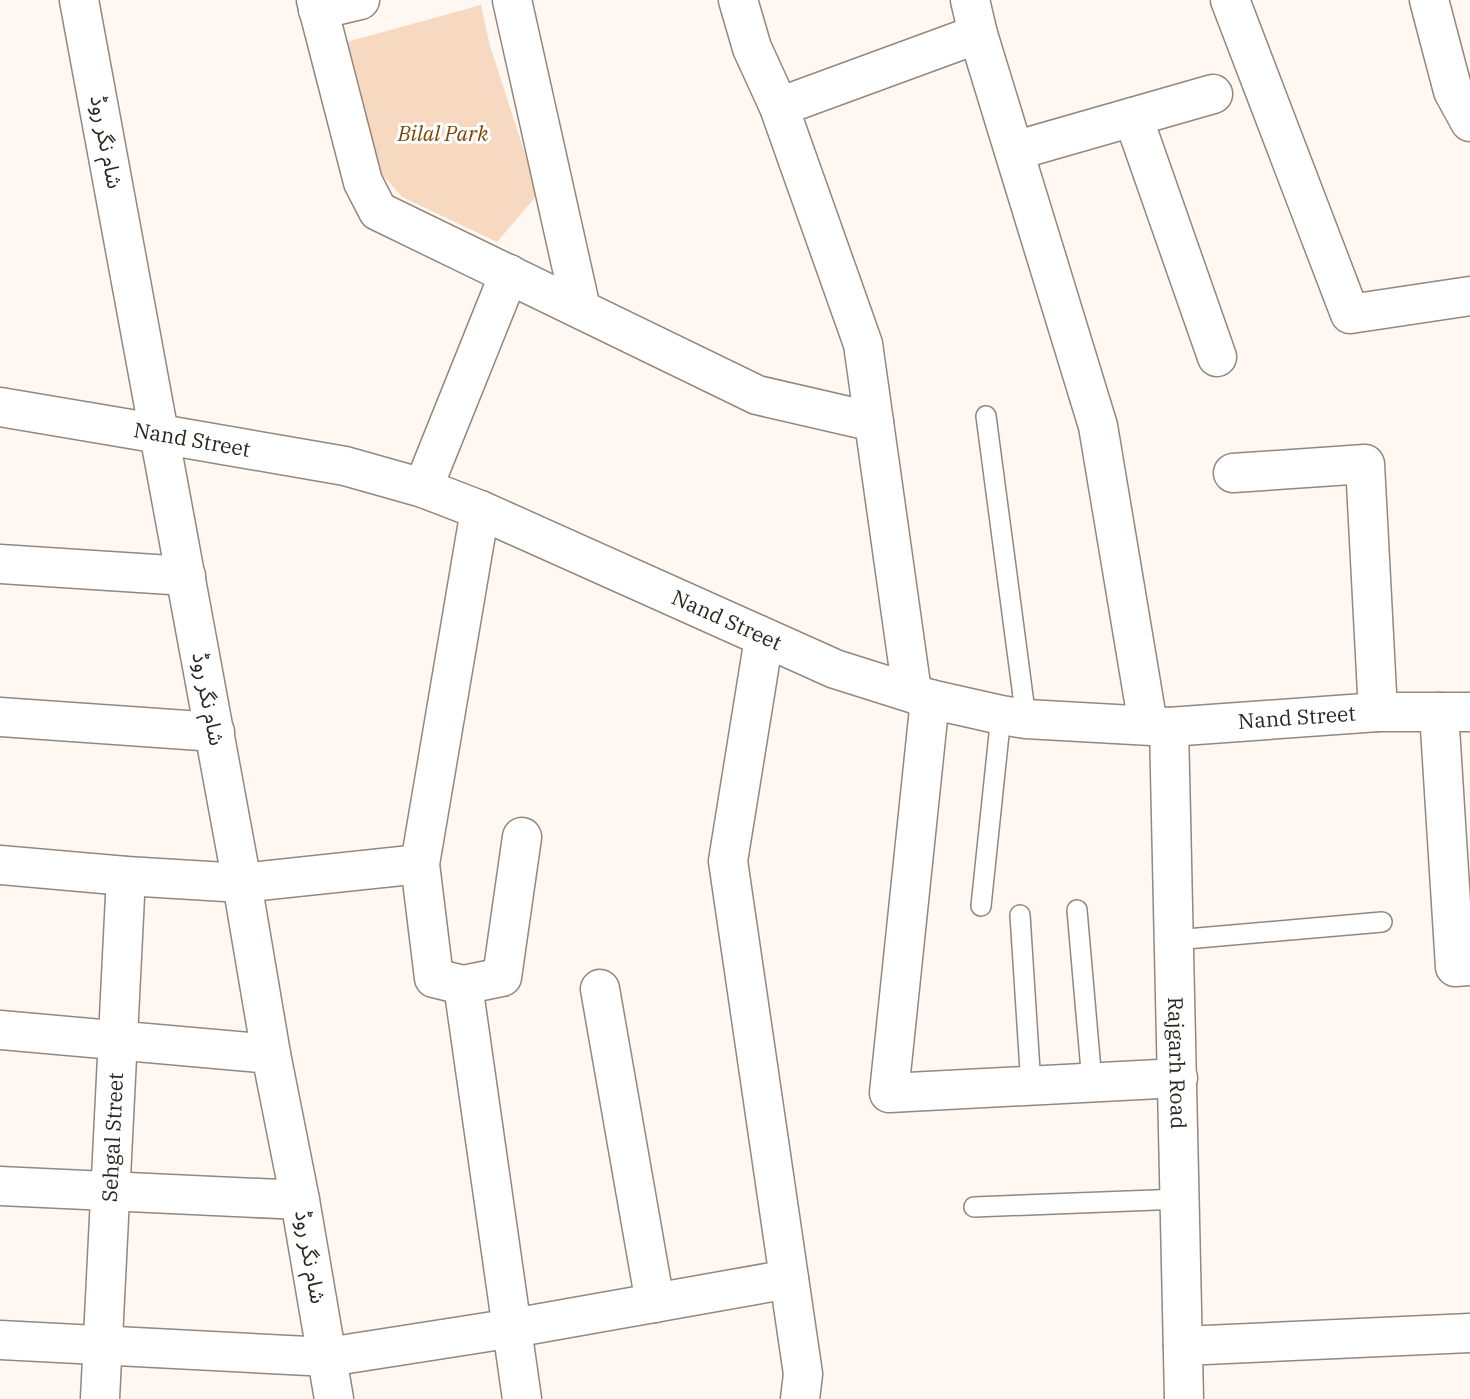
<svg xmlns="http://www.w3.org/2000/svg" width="1470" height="1399" font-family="'IBM Plex Serif','Noto Sans Arabic',serif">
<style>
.green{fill:#f7d8c1}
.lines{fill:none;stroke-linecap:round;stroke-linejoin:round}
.service-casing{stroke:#93877e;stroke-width:22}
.minor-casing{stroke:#93877e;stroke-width:41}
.tertiary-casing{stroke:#93877e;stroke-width:41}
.secondary-casing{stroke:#93877e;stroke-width:41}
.service{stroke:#fff;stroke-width:19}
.minor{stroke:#fff;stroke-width:38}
.tertiary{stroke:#fff;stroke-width:38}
.secondary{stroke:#fff;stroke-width:38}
.labels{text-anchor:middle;stroke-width:6;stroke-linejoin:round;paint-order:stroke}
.park-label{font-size:21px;font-style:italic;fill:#7f4402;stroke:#fff}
.street-label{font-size:21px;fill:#2b2622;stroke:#fff}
</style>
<rect width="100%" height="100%" fill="#fff7f1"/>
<polygon class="green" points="481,5 490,46 538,194 497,242 402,197 378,170 347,42"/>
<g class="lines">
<defs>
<g id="service">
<polyline points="986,416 1026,719"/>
<polyline points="981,906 1001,715"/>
<polyline points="1077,910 1092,1082"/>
<polyline points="1020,915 1031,1086"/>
<polyline points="1175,940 1382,922"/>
<polyline points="974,1207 1181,1199"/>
</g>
<g id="minor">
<polyline points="316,0 363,182 378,211 757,395 874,422"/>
<polyline points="512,0 581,309"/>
<polyline points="738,0 752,48 779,107 863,344 912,692"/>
<polyline points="970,0 978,34 1098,426 1148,725"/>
<polyline points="1230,0 1350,314 1470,296"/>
<polyline points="1429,0 1453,91 1470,122"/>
<polyline points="318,10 360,0"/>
<polyline points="779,107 978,34"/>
<polyline points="1133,117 1217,357"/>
<polyline points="1014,151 1213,94"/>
<polyline points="0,407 160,434"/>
<polyline points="1233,473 1365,464 1378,712"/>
<polyline points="423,488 509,274"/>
<polyline points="0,564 186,576"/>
<polyline points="764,638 728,861 803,1374 800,1399"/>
<polyline points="930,699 889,1093 1178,1078"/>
<polyline points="1439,712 1455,967 1470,966"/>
<polyline points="0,717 215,732"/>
<polyline points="522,837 502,977 463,985 522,1399"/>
<polyline points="0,865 126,876 242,883 420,864"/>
<polyline points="463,985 434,978 420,864 480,510"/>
<polyline points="600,989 655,1303"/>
<polyline points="0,1030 271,1054"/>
<polyline points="0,1186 300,1200"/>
<polyline points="0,1340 328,1357 513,1328 789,1279"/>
<polyline points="1183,1346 1470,1333"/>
<path id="s1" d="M100,1399l26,-523"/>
</g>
<g id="tertiary">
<path id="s2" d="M160,434l185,32 78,22 57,22 355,159 95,30 71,16 25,4 143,8 209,-15h92"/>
<path id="s3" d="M1169,727l15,672"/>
</g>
<polyline id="secondary" points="79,0 242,883 271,1054 300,1200 334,1399"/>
</defs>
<use href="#service" class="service-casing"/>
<use href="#minor" class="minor-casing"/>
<use href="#tertiary" class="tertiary-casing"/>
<use href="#secondary" class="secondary-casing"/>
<use href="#service" class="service"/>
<use href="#minor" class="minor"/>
<use href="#tertiary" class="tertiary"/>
<use href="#secondary" class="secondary"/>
</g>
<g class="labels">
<g class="park-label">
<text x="443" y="141">Bilal Park</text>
</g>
<g class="street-label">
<text transform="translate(106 142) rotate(79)" y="7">شام نگر روڈ</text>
<text transform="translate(192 440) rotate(10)" y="7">Nand Street</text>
<text dy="7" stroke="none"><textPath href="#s2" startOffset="600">Nand Street</textPath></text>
<text transform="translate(208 699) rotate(79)" y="7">شام نگر روڈ</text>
<text dy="7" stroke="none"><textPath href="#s2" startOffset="1188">Nand Street</textPath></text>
<text dy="7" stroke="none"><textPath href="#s3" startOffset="336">Rajgarh Road</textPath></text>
<text dy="7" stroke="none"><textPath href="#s1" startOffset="262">Sehgal Street</textPath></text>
<text transform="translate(310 1257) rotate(80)" y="7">شام نگر روڈ</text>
</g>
</g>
</svg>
